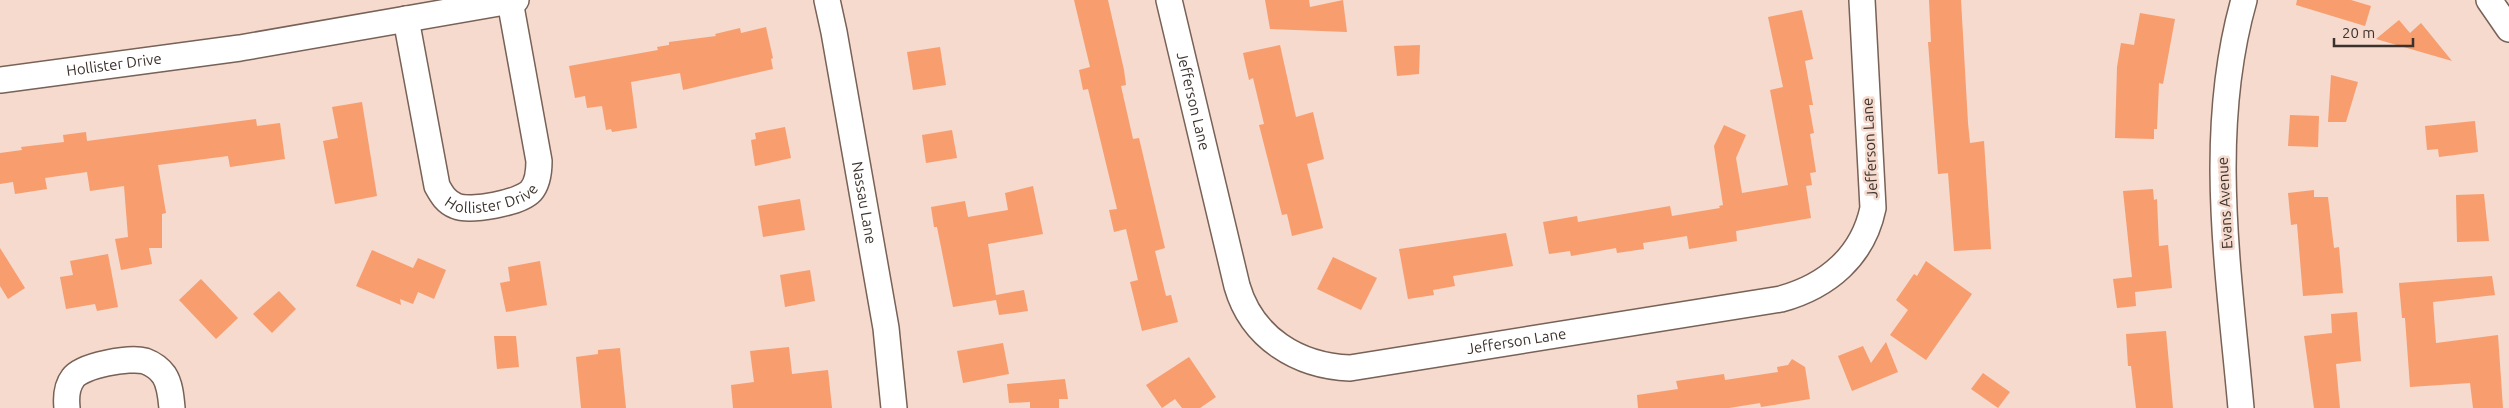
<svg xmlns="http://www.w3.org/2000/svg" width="2509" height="408" font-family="Ubuntu,sans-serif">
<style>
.building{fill:#f79d6e}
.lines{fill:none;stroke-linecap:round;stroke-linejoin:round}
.minor-casing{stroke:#786156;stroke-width:28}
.minor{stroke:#fff;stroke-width:25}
.labels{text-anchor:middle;stroke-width:5;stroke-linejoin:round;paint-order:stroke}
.street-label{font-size:15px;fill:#3c322d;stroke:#f5dacd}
</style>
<rect width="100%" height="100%" fill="#f5dacd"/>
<g class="building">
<polygon points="1074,0 1108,0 1124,70 1126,85 1121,86 1133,139 1139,138 1165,248 1155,251 1166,296 1171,295 1178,322 1142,331 1130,282 1138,280 1126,229 1114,232 1109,210 1117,209 1088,89 1083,90 1079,70 1090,67"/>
<polygon points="1265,0 1309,0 1310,7 1343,0 1347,32 1270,29"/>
<polygon points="1929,0 1961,0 1968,123 1970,143 1984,141 1991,249 1954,251 1948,173 1938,174 1928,42 1931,42"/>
<polygon points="2297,0 2351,0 2371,6 2365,26 2296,5"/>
<polygon points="1802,10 1813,59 1805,61 1813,105 1809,105 1814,133 1810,134 1816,172 1810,173 1812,185 1806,186 1811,218 1736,231 1737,241 1689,249 1687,236 1643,243 1644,249 1617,253 1616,248 1571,256 1570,251 1549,254 1543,222 1577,216 1578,222 1670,206 1672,216 1720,208 1719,206 1723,205 1714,146 1724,125 1746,135 1736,158 1742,193 1788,185 1770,90 1783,87 1768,17"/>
<polygon points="2140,13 2175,19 2163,84 2159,83 2157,129 2154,129 2154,139 2115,138 2117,67 2121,43 2134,45"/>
<polygon points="2399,20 2410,33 2421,23 2452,61 2376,39"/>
<polygon points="766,27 773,58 771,59 773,69 683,90 680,73 631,82 637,128 612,132 611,129 606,130 602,106 587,108 585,96 575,98 569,66 658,50 657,47 669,45 669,42 716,36 715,34 740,28 741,33"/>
<polygon points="1280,45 1296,117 1313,112 1324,159 1307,164 1323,228 1292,236 1287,214 1282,215 1259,125 1264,124 1253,78 1249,80 1243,53"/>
<polygon points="1420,45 1419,74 1397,76 1394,46"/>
<polygon points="940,47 946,85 913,90 907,52"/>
<polygon points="2331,75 2358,82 2346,122 2328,122"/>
<polygon points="362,102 377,196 335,204 323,141 338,138 332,107"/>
<polygon points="2290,115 2319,116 2318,147 2288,146"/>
<polygon points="256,119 257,126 280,123 285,159 230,167 228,156 158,165 166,213 162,214 162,248 149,248 152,264 121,270 115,239 128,237 124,186 90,191 87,172 45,178 47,189 15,194 13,182 0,184 0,153 22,150 21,147 64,142 63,135 86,132 87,141"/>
<polygon points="2475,121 2478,152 2439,157 2438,149 2427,150 2425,126"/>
<polygon points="785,127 791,158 755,166 751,140 756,139 755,133"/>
<polygon points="952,130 957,158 926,163 922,135"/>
<polygon points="1033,186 1043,234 988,244 996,295 1024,290 1028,311 999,315 996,300 953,307 937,227 934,227 931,207 965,201 968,217 1008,210 1005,193"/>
<polygon points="2153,189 2154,200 2157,199 2159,246 2168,245 2172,288 2135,292 2136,306 2117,308 2113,279 2132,277 2123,191"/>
<polygon points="2314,190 2314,197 2328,197 2334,248 2339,247 2343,293 2303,296 2297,224 2291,225 2288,193"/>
<polygon points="2484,194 2489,241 2457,242 2456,195"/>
<polygon points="800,199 805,230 763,237 758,206"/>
<polygon points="1506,233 1513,266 1453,276 1455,286 1433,290 1434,295 1408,299 1399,249"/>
<polygon points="0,248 25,288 8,299 0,286"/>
<polygon points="372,250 413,268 418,258 446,270 434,299 418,292 413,304 400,299 401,305 356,286"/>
<polygon points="108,254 118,307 97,311 95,304 66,309 60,277 73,275 70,261"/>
<polygon points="1333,257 1377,278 1361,310 1317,289"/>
<polygon points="540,261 547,305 506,312 500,283 510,281 508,267"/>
<polygon points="1926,261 1972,294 1926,360 1890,335 1908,310 1896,300 1914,274 1917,276"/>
<polygon points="810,270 815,301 785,307 780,275"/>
<polygon points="2492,276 2495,295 2433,302 2436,343 2498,335 2503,408 2473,408 2470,383 2410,387 2405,318 2402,318 2399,283"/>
<polygon points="201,279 238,318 216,339 179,300"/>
<polygon points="279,291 296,309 272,333 253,314"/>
<polygon points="2357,312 2361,361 2336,364 2340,408 2314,408 2304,336 2332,333 2331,314"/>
<polygon points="2166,331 2173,408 2136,408 2131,366 2128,366 2126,334"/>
<polygon points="494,336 516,336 519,367 497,369"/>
<polygon points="1886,342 1898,372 1852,391 1838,356 1863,346 1871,363"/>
<polygon points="1003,343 1009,374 963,383 957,351"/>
<polygon points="789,347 792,374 828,370 832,408 733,408 731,385 754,382 750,351"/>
<polygon points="620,348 626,408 581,408 576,357 598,354 598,350"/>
<polygon points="1189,357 1216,397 1200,408 1182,408 1175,399 1162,408 1146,385"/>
<polygon points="1792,359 1805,367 1810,399 1761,407 1760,403 1729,408 1638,408 1637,395 1678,389 1676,381 1724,374 1725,380 1778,372 1777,367 1788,365"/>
<polygon points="1983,373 2010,392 1998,408 1971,389"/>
<polygon points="1065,379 1068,399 1059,399 1059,408 1030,408 1030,402 1009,403 1007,384"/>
</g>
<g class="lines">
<defs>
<g id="minor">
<path id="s1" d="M827,0l7,32 52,296 8,80"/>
<path id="s2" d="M1169,0l68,286c15,52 61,80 113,82l431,-69c47,-13 82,-43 92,-91l-11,-208"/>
<polyline points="2489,0 2509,29"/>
<path id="s3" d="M406,19l31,167c5,9 9,16 19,20 14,6 64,-3 75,-15 7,-8 8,-20 8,-30l-29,-160"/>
<path id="s4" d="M0,80l240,-32 276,-48"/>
<path d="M67,408c-1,-10 -1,-21 6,-30 9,-13 57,-21 72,-17 8,3 14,7 19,14 6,9 7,22 8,33"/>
<path d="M2241,408c-12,-136 -35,-274 3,-408"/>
</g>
</defs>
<use href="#minor" class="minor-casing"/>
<use href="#minor" class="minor"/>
</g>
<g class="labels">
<g class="street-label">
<text dy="5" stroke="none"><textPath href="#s4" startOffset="115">Hollister Drive</textPath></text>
<text dy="5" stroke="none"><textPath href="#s2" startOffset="104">Jefferson Lane</textPath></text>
<text transform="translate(1870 148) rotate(-93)" y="5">Jefferson Lane</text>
<text dy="5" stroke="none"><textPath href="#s3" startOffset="235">Hollister Drive</textPath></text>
<text dy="5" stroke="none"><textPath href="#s1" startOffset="206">Nassau Lane</textPath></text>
<text transform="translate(2225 203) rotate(-93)" y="5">Evans Avenue</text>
<text dy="5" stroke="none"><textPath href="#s2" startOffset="612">Jefferson Lane</textPath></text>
</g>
</g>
<path d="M2334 38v8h79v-8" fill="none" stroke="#3c322d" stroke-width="2.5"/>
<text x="2342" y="38" font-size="15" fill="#3c322d" stroke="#f5dacd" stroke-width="4" paint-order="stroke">20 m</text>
</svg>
